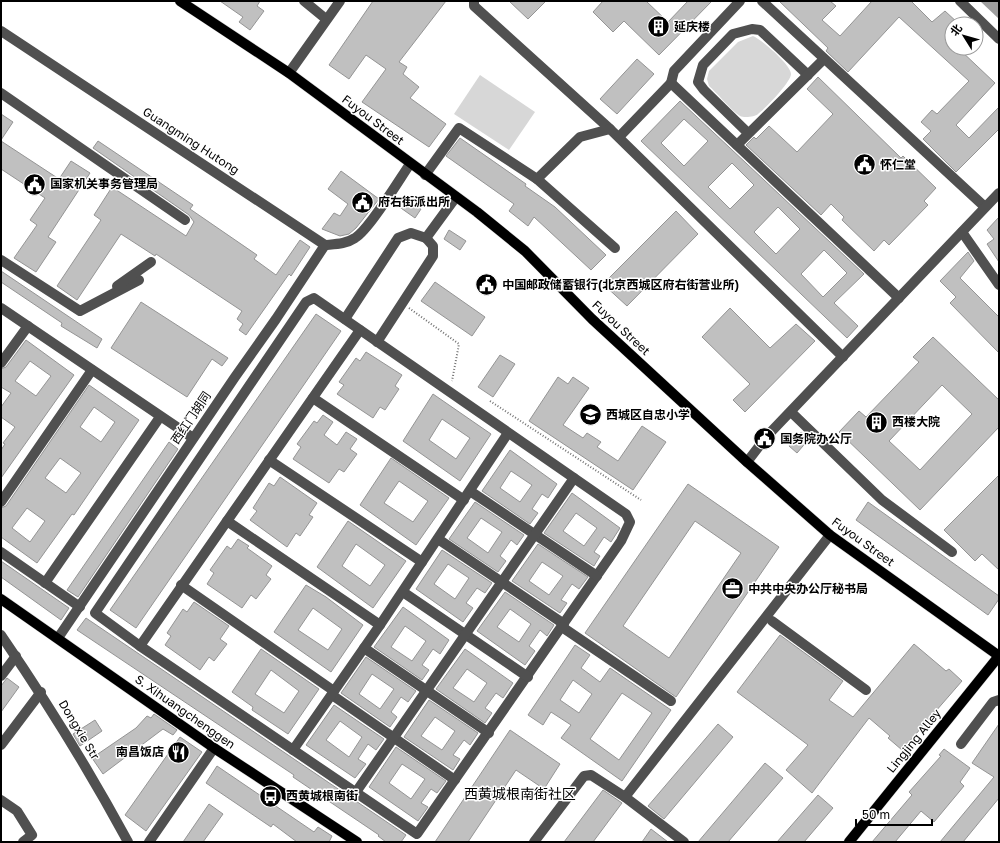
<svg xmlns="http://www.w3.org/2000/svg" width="1000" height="843" font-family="'Golos Text','Noto Sans SC',sans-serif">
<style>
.green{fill:#d7d7d7}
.water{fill:#9e9e9e}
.building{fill:#c0c0c0;stroke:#949494;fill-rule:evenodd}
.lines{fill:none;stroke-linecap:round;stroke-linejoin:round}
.major-casing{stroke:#dbdbdb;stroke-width:11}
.path{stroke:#727272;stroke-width:2;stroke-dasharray:1 2;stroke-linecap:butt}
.minor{stroke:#505050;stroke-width:10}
.major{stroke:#000;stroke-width:10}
.labels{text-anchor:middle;stroke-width:3;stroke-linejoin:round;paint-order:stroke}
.poi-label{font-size:12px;font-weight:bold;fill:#000;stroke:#fff;text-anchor:start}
.street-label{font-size:12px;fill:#000;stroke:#fff}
.quarter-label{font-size:14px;fill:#000;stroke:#fff}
</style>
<rect width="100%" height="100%" fill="#fff"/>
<g class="green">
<path d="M753,36c9,4 38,29 38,38 0,8 -26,35 -33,40 -3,3 -14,4 -18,2 -7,-4 -24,-24 -31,-30l-2,-7 2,-8 29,-29z"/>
<polygon points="480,75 535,112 509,150 454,114"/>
</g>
<polygon class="water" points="980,1 999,1 999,19"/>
<g class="building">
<polygon points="220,1 260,1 257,6 264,11 250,30 239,22 243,17"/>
<polygon points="373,1 446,1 399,62 407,67 403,74 419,87 410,98 446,124 429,147 362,102 386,69 366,55 349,79 329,65"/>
<polygon points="509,1 546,1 528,19"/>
<polygon points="603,1 646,1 668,22 688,1 712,1 659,55 624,21 613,32 593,12"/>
<polygon points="779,1 830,1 836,6 822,20 840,36 872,1 911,1 932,22 945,11 959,24 952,24 952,48 958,48 995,83 956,125 969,138 999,107 999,129 956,172 923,139 931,131 921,122 932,110 937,114 969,81 899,17 848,72 826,51 828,48"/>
<polygon points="637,59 654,74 617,114 600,99"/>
<polygon points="818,77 901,158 903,156 936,188 924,201 928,205 889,245 884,240 874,251 842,220 844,217 831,204 821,215 746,145 754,137 756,139 769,126 797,152 833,114 807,89"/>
<path d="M680,101l184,173 -30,29 24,23 -11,12 -206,-197zM684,119l24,22 -24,25 -23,-23zM732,163l22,22 -24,24 -22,-22zM778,207l22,22 -24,25 -22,-22zM824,250l23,23 -24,24 -22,-23z"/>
<polygon points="1,114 13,122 1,140"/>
<polygon points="460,138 526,184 525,186 555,207 606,255 591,270 534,217 528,226 509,211 514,204 446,156"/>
<polygon points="1,141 59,179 71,161 90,173 48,237 56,242 36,272 14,258 37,225 30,220 45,198 1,169"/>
<polygon points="98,141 193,205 190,209 257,255 254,259 276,275 300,240 310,247 291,276 289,274 246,335 239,330 243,324 237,319 242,311 156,254 155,256 121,234 77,300 57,286 101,220 94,215 112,187 186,236 194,222 189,215 93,148"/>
<polygon points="341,171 379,199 356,228 349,234 340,236 322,229 334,213 340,216 348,204 328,189"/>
<polygon points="405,197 421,209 415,218 398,206"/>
<polygon points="676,211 698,234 627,306 603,284"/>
<polygon points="999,217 999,262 987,244 994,239 987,230"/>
<polygon points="449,230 466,241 460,250 444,239"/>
<polygon points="968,252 974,261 960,278 999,317 999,353 950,303 956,297 940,281"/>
<polygon points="1,271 102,339 97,348 61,326 62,323 1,282"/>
<polygon points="435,282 485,317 472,336 421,301"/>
<polygon points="141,302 228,358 222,366 212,359 187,397 111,348"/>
<polygon points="730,308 770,348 796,324 815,341 745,412 733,400 750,384 702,337"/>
<polygon points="316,314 341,331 136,628 110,610"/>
<path d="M933,337l66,63v27l-79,83 -81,-78 20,-21 7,6 53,-55 -6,-5zM942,385l30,29 -52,56 -31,-29z"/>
<path d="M26,340l48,35 -73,103v-28l4,-6 -2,-1 12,-16 -14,-10v-10l10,-14 -10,-6v-18l5,-2zM30,361l21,15 -15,20 -21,-15z"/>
<polygon points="366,352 402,375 395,386 399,389 385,410 380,407 373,418 337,394 344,385 339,382 356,358 360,361"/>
<polygon points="500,355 515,364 493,397 478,387"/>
<polygon points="558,377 568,384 573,377 589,388 563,425 583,438 587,433 601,442 597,447 618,461 642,426 666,442 633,490 529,421"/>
<path d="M89,385l50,35 -65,95 -2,-1 -35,49 -36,-26v-29l5,-2zM94,407l21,15 -14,20 -21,-15zM60,458l21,15 -15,20 -21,-15zM27,508l18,13 -15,21 -18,-14z"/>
<path d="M433,394l58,40 -31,47 -57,-40zM442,419l28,19 -14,21 -27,-19z"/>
<polygon points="323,415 333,422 324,435 337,445 346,432 357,439 350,449 357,454 344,472 339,469 329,483 293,459 301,447 297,444 314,421 317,423"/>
<polygon points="801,432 809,439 797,453 789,446"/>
<polygon points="169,442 178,449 78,597 67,590"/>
<path d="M510,450l47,34 -9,14 -6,-4 -10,15 6,4 -8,11 -48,-33zM511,471l21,14 -12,17 -20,-14z"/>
<path d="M391,458l58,40 -33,47 -56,-40zM399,481l29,20 -15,21 -29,-19z"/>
<polygon points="999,475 999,570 982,554 975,561 944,530"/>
<polygon points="280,477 317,503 309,515 313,517 300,536 296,533 287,547 250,520 257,511 253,508 269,483 274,486"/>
<path d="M688,484l91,63 -103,150 -91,-64zM695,521l46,32 -72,105 -46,-32z"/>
<path d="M572,493l48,35 -9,14 -7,-5 -10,15 6,4 -6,10 -50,-33zM576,513l21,15 -13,18 -21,-15z"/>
<path d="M475,502l49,33 -7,10 -6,-5 -11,16 6,5 -8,11 -49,-33zM481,518l21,14 -14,21 -21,-15z"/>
<polygon points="868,502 999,596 999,599 988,615 856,520"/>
<path d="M348,521l58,40 -33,47 -56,-41zM356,544l29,21 -15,21 -28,-20z"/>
<polygon points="238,539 249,546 247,548 272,566 266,575 271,579 256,599 251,595 242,608 207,584 214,573 210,570 227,546 231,549"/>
<path d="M538,544l50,33 -9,12 -7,-5 -11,16 6,3 -7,10 -48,-32zM542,562l21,14 -14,19 -20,-14z"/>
<path d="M442,550l50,33 -7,10 -8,-5 -11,15 7,5 -10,14 -47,-33zM448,564l21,14 -14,21 -21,-15z"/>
<polygon points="1,561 69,608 61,620 1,577"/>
<path d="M306,585l20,12 37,28 -32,47 -57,-40zM313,608l29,21 -14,21 -30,-20z"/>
<path d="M505,592l49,33 -7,11 -7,-6 -11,16 6,5 -10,14 -48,-34zM510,609l21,15 -12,18 -22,-15z"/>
<polygon points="194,602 229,626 220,639 227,644 214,661 209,657 200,670 165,645 171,636 167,633 183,609 187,612"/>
<path d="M403,607l46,33 -9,14 -7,-5 -11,16 7,5 -7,10 -48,-33zM405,626l21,15 -14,20 -21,-14z"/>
<polygon points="86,618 406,835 401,842 386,842 378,836 379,835 293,777 294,775 77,630"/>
<polygon points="780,635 843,681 829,700 853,717 914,644 946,671 949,669 962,681 902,750 888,738 890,736 869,718 812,793 786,770 808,745 737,692"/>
<path d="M575,645l15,10 -9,13 19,14 10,-14 61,42 -49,71 -61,-43 10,-13 -20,-13 -8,13 -15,-10zM573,680l19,14 -13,19 -19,-13zM622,693l30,20 -33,47 -29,-21z"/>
<path d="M261,649l58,40 -31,45 -36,-24 1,-3 -21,-15zM271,670l28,21 -15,22 -29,-19z"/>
<path d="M465,649l48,34 -10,15 -7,-5 -11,15 7,5 -7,10 -49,-34zM467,669l20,14 -13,19 -21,-14z"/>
<path d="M366,657l50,34 -8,11 -7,-5 -10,15 6,5 -7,10 -49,-34zM372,674l22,15 -14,20 -21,-15z"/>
<polygon points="7,678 19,687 1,712 1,686"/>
<path d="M429,700l49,33 -8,12 -6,-5 -11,15 7,4 -7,11 -49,-33zM435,717l20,14 -13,19 -21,-14z"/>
<path d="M334,705l50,34 -8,11 -8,-6 -10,15 8,5 -11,14 -49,-33zM340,721l22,16 -13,20 -23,-17z"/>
<polygon points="154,714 177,730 173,735 163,729 103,774 92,758 136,728 147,716 151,718"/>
<polygon points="95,720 102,731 80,746 73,734"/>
<polygon points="718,724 733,737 664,819 648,806"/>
<polygon points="999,724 999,798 963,842 940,842 994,777 972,763"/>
<polygon points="510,730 560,764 544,789 516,770 468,842 435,842"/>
<polygon points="180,737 202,752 146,831 125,815"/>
<path d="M396,747l50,34 -9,12 -6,-4 -10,14 7,4 -10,14 -49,-34zM402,764l23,15 -14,20 -22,-16z"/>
<polygon points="944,749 970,768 960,782 964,786 934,822 921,811 895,842 872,842 912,795 909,792 941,756 939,755"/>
<polygon points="765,763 783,778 728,842 698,842"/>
<polygon points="217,766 314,832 318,827 332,836 329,842 297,842 273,824 271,827 206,783"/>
<polygon points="603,790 622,803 593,842 564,842"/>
<polygon points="818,795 833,808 804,842 777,842"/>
<polygon points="209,804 223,814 203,842 183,842"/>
<polygon points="651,829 668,842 642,842"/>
</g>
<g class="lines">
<defs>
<g id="major">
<polyline points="180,1 289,73 477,212 525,251 592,319 747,462 830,535 999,656"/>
<polyline points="1,599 214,748 357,842"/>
<polyline points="849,842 999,656"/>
</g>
</defs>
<use href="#major" class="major-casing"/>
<g class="path">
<polyline points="409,308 459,344 452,381"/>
<polyline points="490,401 641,500"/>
</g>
<g class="minor">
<polyline points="304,1 326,19"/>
<polyline points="474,1 474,6 610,129 843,357"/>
<polyline points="762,1 985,207"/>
<polyline points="960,1 999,39"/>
<path d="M1,31l324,214c11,-1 21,-1 30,-7 14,-8 44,-58 55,-74"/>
<polyline points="289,73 340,1"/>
<polyline points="671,83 899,298"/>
<polyline points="1,93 185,220"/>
<polyline points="748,133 704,90 698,82 703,65 733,34 752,29 760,30 808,75"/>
<polyline points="619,137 671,83 674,71 740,1"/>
<polyline points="737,145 824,59"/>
<polyline points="425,175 459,128 537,179 580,137 610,129"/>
<polyline points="537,179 615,248"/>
<polyline points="962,232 999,285"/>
<polyline points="1,260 80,311 139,280"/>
<polyline points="117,286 151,262"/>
<polygon points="314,298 626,514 630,522 621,541 417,834 140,646 95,613 306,302"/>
<polyline points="1,308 193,438"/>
<polyline points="345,319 398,238 411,233 426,238 456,197"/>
<polyline points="377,342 433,256 433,246 426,238"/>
<polyline points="1,363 28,326"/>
<polyline points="313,398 464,500"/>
<polyline points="791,412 882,500 952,552"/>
<polyline points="269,460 422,562"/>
<polyline points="747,462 767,436 999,193"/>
<polyline points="470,491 597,576"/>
<polyline points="1,502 92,370"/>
<polyline points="227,521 380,625"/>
<polyline points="438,539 564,624"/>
<polyline points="1,552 80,607"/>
<polyline points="45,583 160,417"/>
<polyline points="181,585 334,691"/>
<polyline points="403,592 528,677"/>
<polyline points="772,621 866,690"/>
<polyline points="562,627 671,701"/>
<path d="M1,635c46,67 88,135 127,207"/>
<polyline points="58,638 235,377 276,319 325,245"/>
<polyline points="140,646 360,330"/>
<polyline points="364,648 489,733"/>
<polyline points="1,676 16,656"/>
<polyline points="332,695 455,780"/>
<polyline points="961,744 993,702 999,700"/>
<polyline points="1,745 41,692"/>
<polyline points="293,750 380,625 508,433"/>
<polyline points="356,792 574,478"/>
<polyline points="625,797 830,535"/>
<polyline points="1,800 17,811 32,835 23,842"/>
<polyline points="149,842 214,748"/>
<polyline points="534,842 584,776 591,775 625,797 684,842"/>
</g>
<use href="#major" class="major"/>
</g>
<defs>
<symbol id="building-disc" viewBox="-11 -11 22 22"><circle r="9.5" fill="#000" stroke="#fff"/><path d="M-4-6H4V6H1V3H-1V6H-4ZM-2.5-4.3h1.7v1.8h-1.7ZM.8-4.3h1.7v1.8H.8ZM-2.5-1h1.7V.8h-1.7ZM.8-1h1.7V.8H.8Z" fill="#fff"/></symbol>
<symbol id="civic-disc" viewBox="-11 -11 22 22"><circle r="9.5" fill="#000" stroke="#fff"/><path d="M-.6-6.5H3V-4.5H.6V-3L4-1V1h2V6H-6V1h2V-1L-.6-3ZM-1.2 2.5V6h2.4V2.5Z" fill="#fff"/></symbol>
<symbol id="school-disc" viewBox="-11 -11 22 22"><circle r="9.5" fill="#000" stroke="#fff"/><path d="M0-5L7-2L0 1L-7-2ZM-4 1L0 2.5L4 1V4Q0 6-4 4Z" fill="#fff"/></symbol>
<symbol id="office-disc" viewBox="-11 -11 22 22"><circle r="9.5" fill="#000" stroke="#fff"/><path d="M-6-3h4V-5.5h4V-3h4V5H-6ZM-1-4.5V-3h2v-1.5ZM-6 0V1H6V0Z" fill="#fff"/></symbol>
<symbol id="restaurant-disc" viewBox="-11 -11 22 22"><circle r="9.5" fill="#000" stroke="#fff"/><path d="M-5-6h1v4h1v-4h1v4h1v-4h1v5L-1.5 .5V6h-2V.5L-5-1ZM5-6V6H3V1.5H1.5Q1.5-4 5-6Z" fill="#fff"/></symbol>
<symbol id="bus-disc" viewBox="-11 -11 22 22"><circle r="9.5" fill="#000" stroke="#fff"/><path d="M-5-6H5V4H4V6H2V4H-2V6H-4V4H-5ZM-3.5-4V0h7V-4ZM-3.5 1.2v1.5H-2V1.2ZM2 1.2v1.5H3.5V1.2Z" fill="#fff"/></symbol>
</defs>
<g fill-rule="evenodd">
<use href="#building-disc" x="646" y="14" width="25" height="25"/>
<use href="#civic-disc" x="852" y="152" width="25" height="25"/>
<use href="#civic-disc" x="22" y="172" width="25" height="25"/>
<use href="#civic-disc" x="350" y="190" width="25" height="25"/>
<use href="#civic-disc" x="474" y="272" width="25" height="25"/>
<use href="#school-disc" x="578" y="402" width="25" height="25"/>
<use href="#building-disc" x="864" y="410" width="25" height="25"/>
<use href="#civic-disc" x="752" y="426" width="25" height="25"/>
<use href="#office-disc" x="720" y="576" width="25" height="25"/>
<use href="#restaurant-disc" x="166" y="740" width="25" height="25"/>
<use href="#bus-disc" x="258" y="784" width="25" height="25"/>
</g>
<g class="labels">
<g class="poi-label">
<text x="674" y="31">延庆楼</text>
<text x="880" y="169">怀仁堂</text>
<text x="50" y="188">国家机关事务管理局</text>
<text x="378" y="206">府右街派出所</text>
<text x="502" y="289">中国邮政储蓄银行(北京西城区府右街营业所)</text>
<text x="606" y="419">西城区自忠小学</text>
<text x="892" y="426">西楼大院</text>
<text x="780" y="443">国务院办公厅</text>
<text x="748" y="593">中共中央办公厅秘书局</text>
<text x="164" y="756" text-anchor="end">南昌饭店</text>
<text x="286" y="800">西黄城根南街</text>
</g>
<g class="street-label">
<text transform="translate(373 120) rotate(37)" y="4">Fuyou Street</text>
<text transform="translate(191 141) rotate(33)" y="4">Guangming Hutong</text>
<text transform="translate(621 328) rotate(43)" y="4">Fuyou Street</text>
<text transform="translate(191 418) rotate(-56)" y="4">西红门胡同</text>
<text transform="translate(863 542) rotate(36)" y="4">Fuyou Street</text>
<text transform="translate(185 712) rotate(35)" y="4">S. Xihuangchenggen</text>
<text transform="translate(79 730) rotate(59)" y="4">Dongxie Str</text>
<text transform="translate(914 741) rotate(-51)" y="4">Lingjing Alley</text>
</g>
<g class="quarter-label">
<text x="520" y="799">西黄城根南街社区</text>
</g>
</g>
<rect width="1000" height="843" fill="none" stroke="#000000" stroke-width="4"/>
<g transform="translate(964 36) rotate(307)"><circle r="19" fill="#ffffff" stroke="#999999"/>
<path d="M0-3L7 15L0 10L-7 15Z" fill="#000000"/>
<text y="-6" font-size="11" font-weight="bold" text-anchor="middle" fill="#000000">北</text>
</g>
<path d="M856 819v6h76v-6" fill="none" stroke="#000000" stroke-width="2"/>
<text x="862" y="819" font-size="12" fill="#000000" stroke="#ffffff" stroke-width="3" paint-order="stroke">50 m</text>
</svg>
